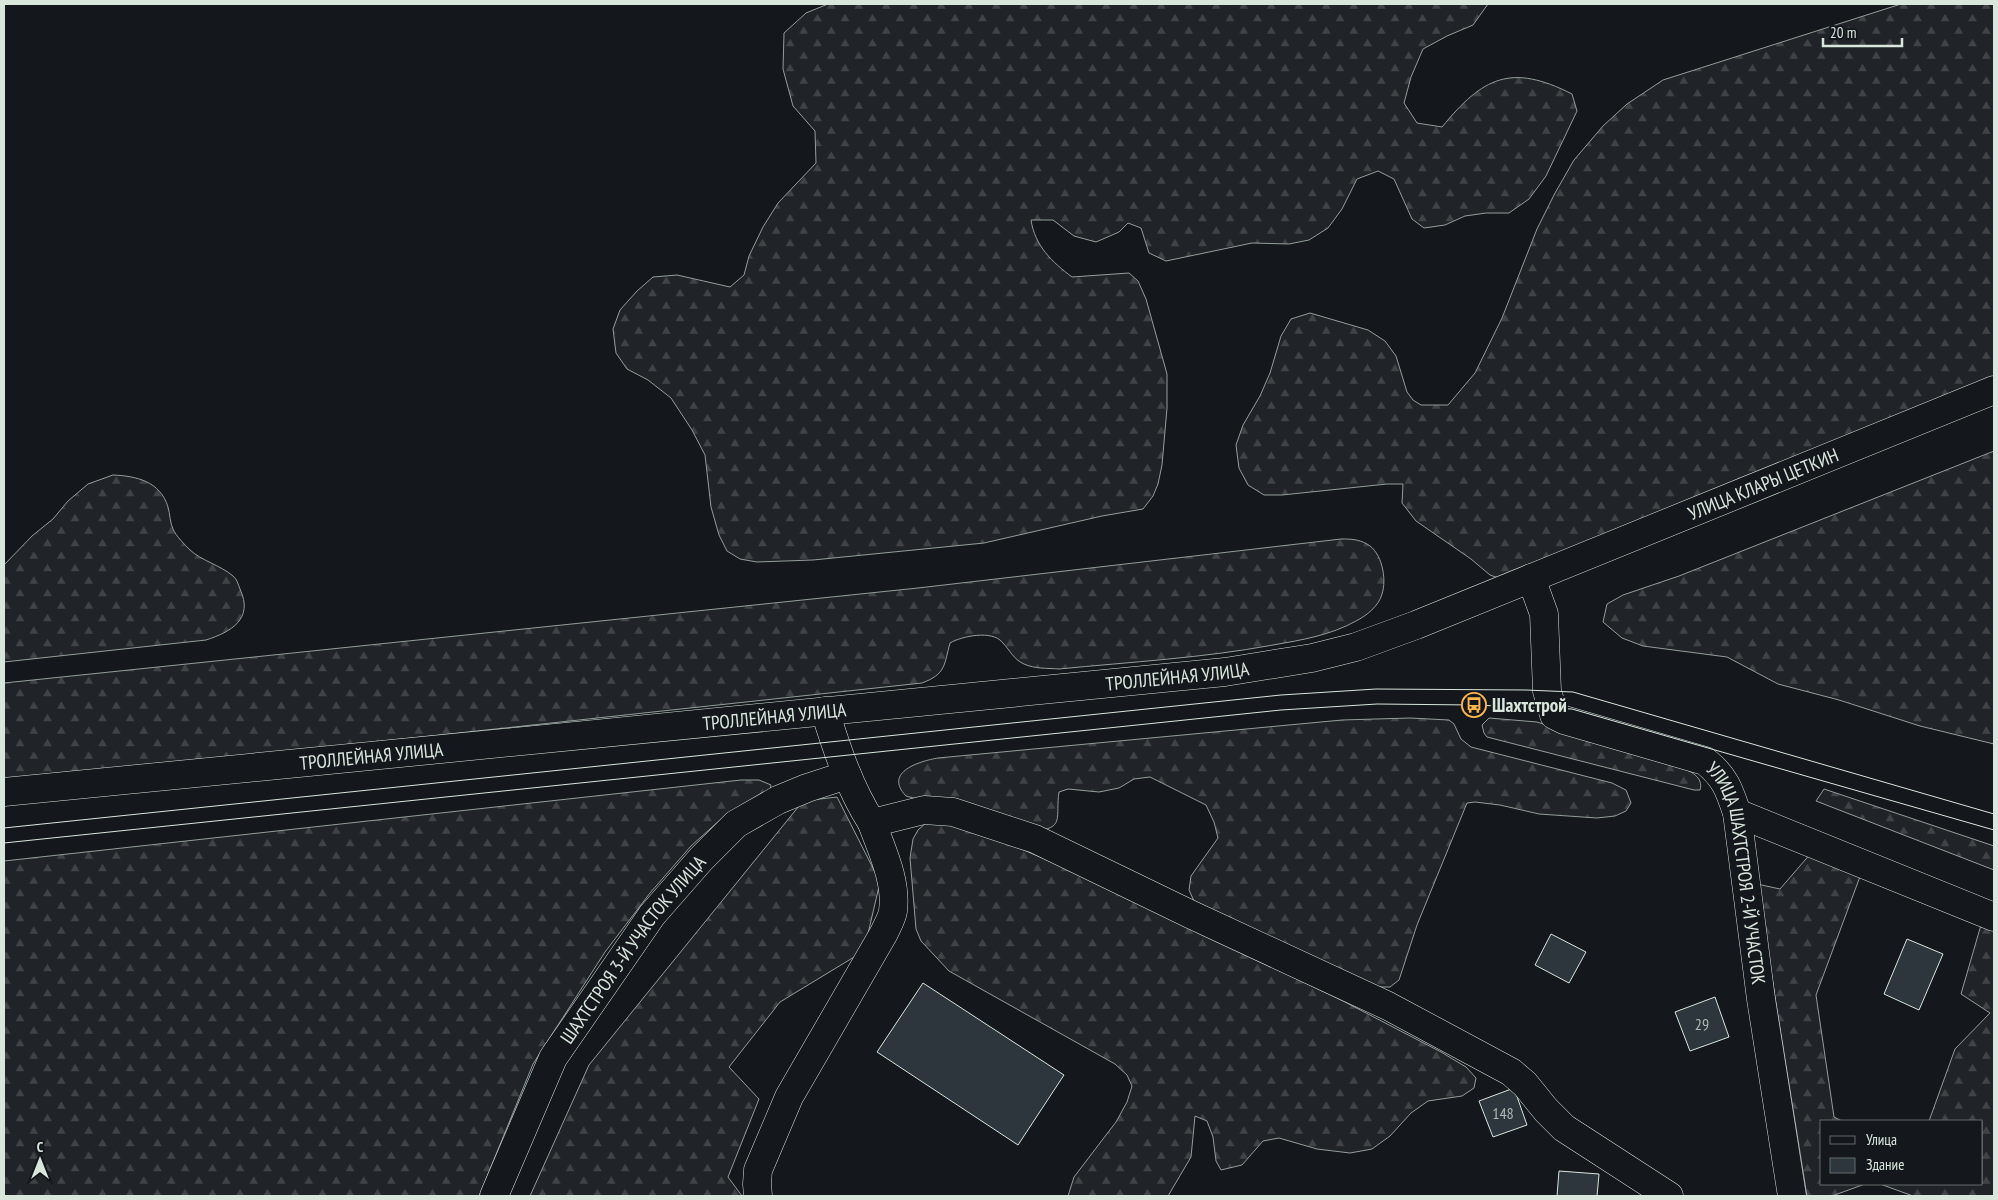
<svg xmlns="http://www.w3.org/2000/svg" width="1998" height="1200" font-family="'PT Sans Narrow',sans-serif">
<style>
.forest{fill:url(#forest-firs);stroke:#939e99}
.building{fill:#2c363c;stroke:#d8e6dc}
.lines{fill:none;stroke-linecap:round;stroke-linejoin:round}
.minor-casing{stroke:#d8e6dc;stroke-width:29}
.minor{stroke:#14181c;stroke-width:28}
.tram{stroke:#d8e6dc;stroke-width:1}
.labels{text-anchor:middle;stroke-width:4;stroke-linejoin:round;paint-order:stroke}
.number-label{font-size:16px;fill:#adbab4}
.street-label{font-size:19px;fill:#d8e6dc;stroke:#14181c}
.poi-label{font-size:19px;font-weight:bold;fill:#d8e6dc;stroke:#14181c;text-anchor:start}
</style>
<defs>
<pattern id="forest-firs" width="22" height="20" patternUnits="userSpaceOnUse" patternTransform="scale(1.25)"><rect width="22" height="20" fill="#202428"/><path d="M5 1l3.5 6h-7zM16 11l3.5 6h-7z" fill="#404447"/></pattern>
</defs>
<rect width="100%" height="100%" fill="#14181c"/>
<g class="forest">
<path d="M828,4h660l-15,21 -26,11 -24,13 -12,28 -7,26 13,20 25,4c41,-50 69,-64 130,-33l5,17 -31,65 -17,23 -20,14h-23l-21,3 -20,9 -21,3 -12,-9 -18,-40 -16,-8 -21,8 -15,30 -14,19 -19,12 -20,4 -37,-1 -86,18 -17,-8 -8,-25 -13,-5 -9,9 -23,10 -22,-6 -21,-16h-22c4,26 21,42 41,57l57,-4 9,8 8,18 21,75v34l-5,57 -4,19 -5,12 -10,13 -41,7 -118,27 -171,17 -56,2 -17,-3 -13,-8 -8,-16 -8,-28 -6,-52 -13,-25 -21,-32 -23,-18 -21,-11 -11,-16 -3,-24 7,-19 17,-19 16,-14 24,-2 53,12 14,-12 5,-19 14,-29 15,-24 38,-40 -1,-32 -22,-25 -10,-37 1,-36 22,-20z"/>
<polygon points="1901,4 1994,4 1994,378 1504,580 1490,575 1471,559 1416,521 1402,503 1403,484 1387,484 1282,495 1264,495 1248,485 1239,468 1236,445 1243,425 1260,396 1270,373 1281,336 1291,319 1310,313 1368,330 1385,341 1396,356 1407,392 1413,400 1421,405 1448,405 1475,373 1502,318 1537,229 1555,193 1574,160 1603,126 1627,104 1663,80"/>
<polygon points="1994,451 1994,744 1920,726 1839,700 1778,684 1727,657 1643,646 1622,638 1603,622 1607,604 1623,595 1679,576"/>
<path d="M113,475c23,1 47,6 55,32 2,7 2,16 5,22 3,7 12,16 17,21 12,11 30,15 43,26 4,3 5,8 7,13 14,30 -9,43 -34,51l-202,22v-97l28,-29 21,-17 15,-18 20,-17z"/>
<path d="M1341,539c9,0 17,0 26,5 15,8 20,35 15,50 -3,12 -16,22 -26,27 -25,14 -54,19 -83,24 -70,13 -143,17 -214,24 -12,-1 -24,0 -35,-5 -11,-5 -14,-14 -22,-22 -10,-12 -40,-6 -52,1 -6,22 -4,31 -28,40l-918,99v-99l914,-95z"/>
<path d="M1410,718l39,2 5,4 7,15 10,8 141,36 14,7 5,13 -5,8 -11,5 -18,2 -58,-4 -39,-9 -25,-3 -8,1 -50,122 -18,55 -9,7h-12l-184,-86 -5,-11 2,-14 27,-38 -4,-16 -8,-17 -56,-28 -16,2 -15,9 -20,4 -31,-3 -9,3c-4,25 7,37 -26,39l-127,-35c-23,-24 14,-35 32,-38l404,-38z"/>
<path d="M1489,718l48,4 143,45c10,4 24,10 20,23h-6l-207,-53 -3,-4 -2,-8z"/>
<polygon points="741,780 759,780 771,785 769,796 745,804 720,820 691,846 650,893 605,952 533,1064 479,1196 4,1196 4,861"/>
<polygon points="1824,789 1994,846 1994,870 1816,801"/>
<polygon points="837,797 880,882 864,951 780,1002 729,1067 759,1099 728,1177 742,1196 530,1196 589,1065 803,801"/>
<polygon points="938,822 977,830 1047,860 1343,1001 1441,1052 1466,1067 1476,1078 1474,1088 1462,1096 1428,1101 1411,1113 1390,1136 1372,1149 1350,1153 1317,1149 1279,1138 1263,1141 1242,1165 1221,1170 1216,1161 1213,1137 1207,1121 1195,1116 1191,1157 1168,1196 1068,1196 1074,1177 1116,1122 1127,1102 1132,1086 1127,1075 1115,1064 949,971 921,941 916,929 910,858 913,839 918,830 926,823"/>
<polygon points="1812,852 1861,874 1816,995 1834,1117 1842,1121 1822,1121 1822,1184 1865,1184 1832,1196 1807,1196 1757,884 1780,889"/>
<polygon points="1983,918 1994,922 1994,1196 1913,1196 1880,1184 1982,1184 1982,1121 1929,1121 1955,1049 1990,1013 1961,994"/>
</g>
<g class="building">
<polygon points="1551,934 1586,952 1569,983 1535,965"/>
<polygon points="1907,939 1943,954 1919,1010 1884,994"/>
<polygon points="923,983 1064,1075 1018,1145 877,1052"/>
<polygon points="1715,997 1729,1037 1690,1051 1675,1012"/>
<polygon points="1514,1088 1527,1125 1493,1137 1479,1101"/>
<polygon points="1559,1171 1599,1174 1597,1196 1557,1196"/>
</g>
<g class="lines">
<defs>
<g id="minor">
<path id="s1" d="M1531,578l13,36 3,77 7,24 10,5 141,41c20,16 24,28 32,52l24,186 31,197"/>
<path d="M825,711c12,39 25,78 47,112l52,-13 29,2 82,27 157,76 196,91 123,66 14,12 21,26 18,18 105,68"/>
<path id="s2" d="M4,792l1221,-120 87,-14 44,-11 60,-22 578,-235"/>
<polyline points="1737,813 1994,917"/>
<path id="s3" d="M494,1196l59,-138 99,-143 49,-56 35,-35 42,-24 29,-12 40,-13"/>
<path d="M758,1196l-1,-12 1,-14 31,-73 95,-164c3,-7 8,-15 9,-22 4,-30 -11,-60 -21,-88"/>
</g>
</defs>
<use href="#minor" class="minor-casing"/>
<use href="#minor" class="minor"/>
<g class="tram">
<polyline points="4,828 1281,695 1376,689 1526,690 1573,692 1994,814"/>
<polyline points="4,843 1281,710 1377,704 1474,705 1572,709 1994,830"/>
</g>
</g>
<defs>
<symbol id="bus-ring" viewBox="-11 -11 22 22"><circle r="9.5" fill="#14181c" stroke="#ffb74d" stroke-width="1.5"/><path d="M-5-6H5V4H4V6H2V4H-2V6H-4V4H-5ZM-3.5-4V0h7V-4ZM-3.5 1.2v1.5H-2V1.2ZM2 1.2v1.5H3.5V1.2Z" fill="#ffb74d"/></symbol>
</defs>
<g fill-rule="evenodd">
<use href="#bus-ring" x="1460" y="691" width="28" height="28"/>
</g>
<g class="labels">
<g class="number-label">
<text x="1702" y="1030">29</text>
<text x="1503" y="1119">148</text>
</g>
<g class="street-label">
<text dy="7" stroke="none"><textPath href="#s2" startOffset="1799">УЛИЦА КЛАРЫ ЦЕТКИН</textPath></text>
<text dy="7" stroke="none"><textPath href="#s2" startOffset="1179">ТРОЛЛЕЙНАЯ УЛИЦА</textPath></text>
<text dy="7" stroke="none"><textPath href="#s2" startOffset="774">ТРОЛЛЕЙНАЯ УЛИЦА</textPath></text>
<text dy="7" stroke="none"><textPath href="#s2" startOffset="369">ТРОЛЛЕЙНАЯ УЛИЦА</textPath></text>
<text dy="7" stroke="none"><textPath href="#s1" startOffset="419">УЛИЦА ШАХТСТРОЯ 2-Й УЧАСТОК</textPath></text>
<text dy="7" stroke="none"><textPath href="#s3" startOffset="285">ШАХТСТРОЯ 3-Й УЧАСТОК УЛИЦА</textPath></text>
</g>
<g class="poi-label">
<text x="1492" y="712">Шахтстрой</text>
</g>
</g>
<rect width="1998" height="1200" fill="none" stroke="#d8e6dc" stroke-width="10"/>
<rect x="1820" y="1120" width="162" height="65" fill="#14181c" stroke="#626a69"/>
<rect x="1830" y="1136" width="25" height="8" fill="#14181c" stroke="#626a69"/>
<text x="1866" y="1145" font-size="15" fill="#d8e6dc">Улица</text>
<rect x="1830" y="1158" width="25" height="15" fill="#2c363c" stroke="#626a69"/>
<text x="1866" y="1170" font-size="15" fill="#d8e6dc">Здание</text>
<g transform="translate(40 1160)" stroke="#14181c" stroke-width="4" paint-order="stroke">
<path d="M0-4L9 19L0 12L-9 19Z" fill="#d8e6dc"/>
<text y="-8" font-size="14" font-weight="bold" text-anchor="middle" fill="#d8e6dc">С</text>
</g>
<path d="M1823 38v8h79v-8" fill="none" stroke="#d8e6dc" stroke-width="2.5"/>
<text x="1830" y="38" font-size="15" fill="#d8e6dc" stroke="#14181c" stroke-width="4" paint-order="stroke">20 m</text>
</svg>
